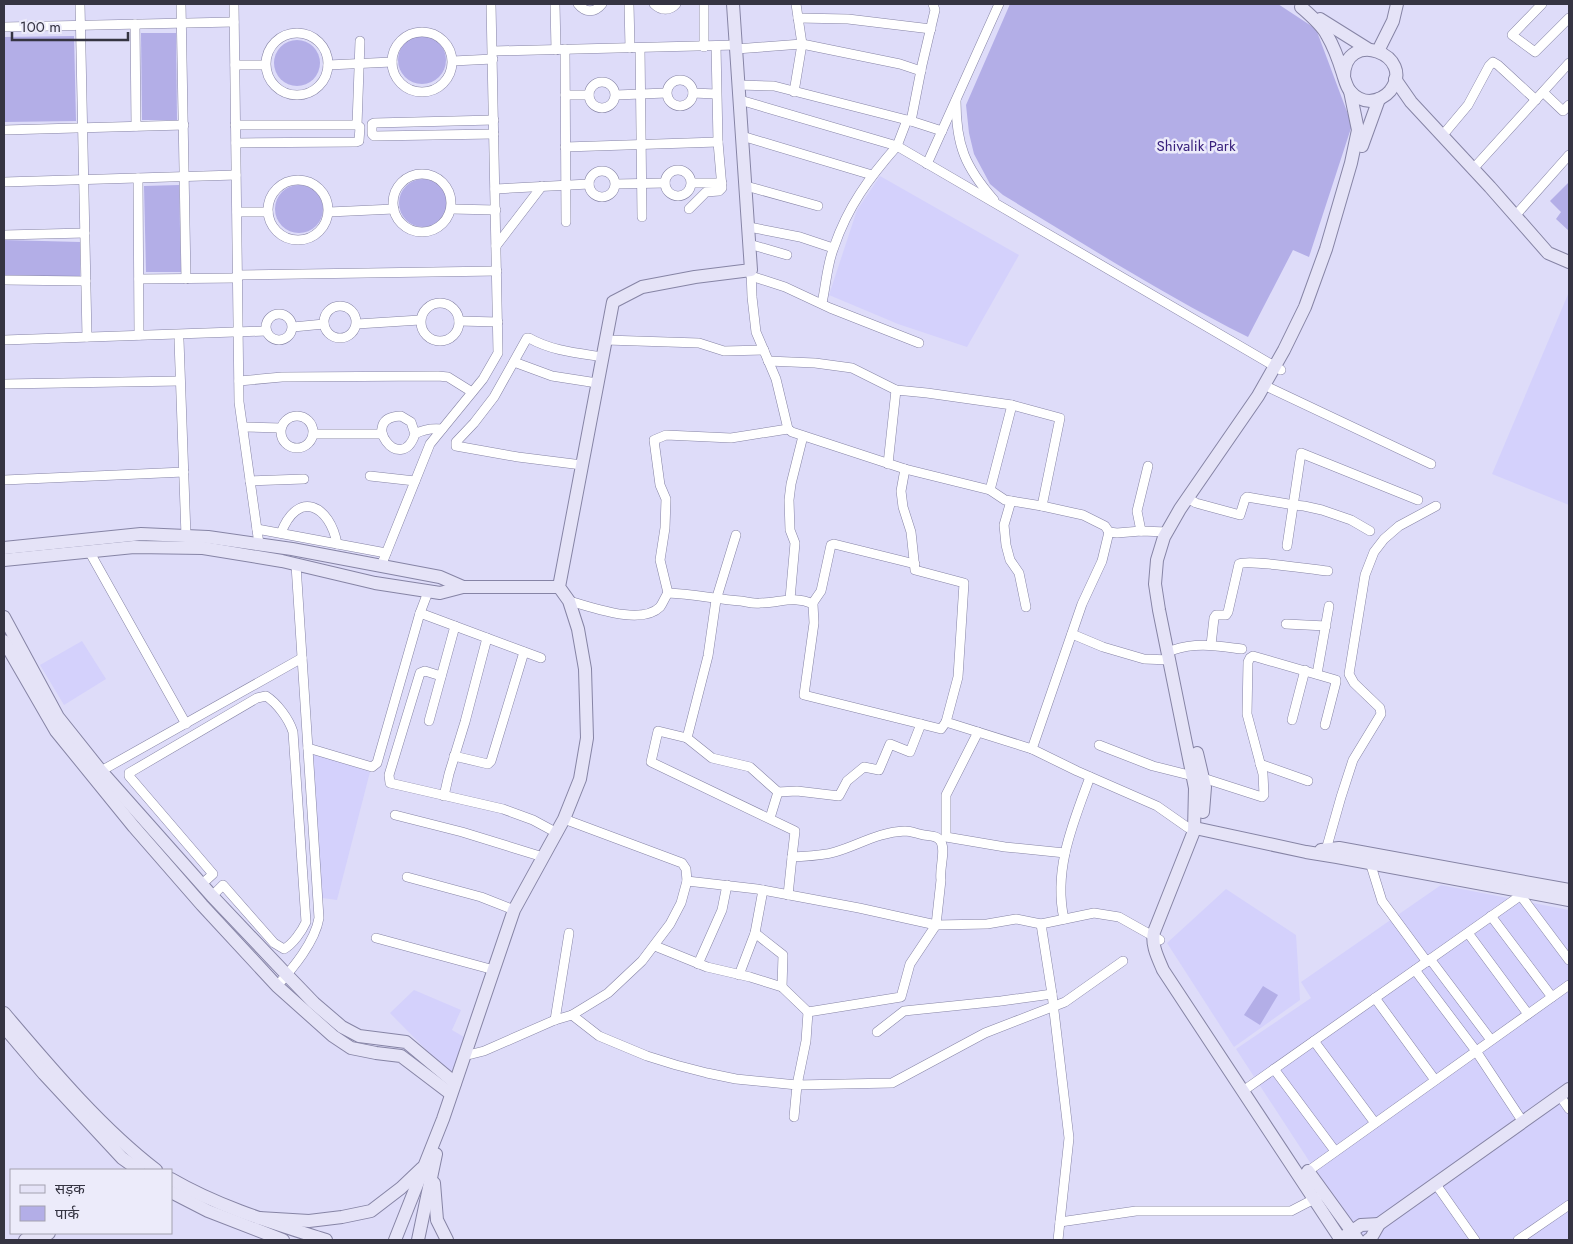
<svg xmlns="http://www.w3.org/2000/svg" width="1573" height="1244" font-family="Jost,'Noto Sans Devanagari',sans-serif">
<style>
.built{fill:#d4d1fc}
.green{fill:#b3aee7}
.lines{fill:none;stroke-linecap:round;stroke-linejoin:round}
.street-casing{stroke:#8684a5;stroke-width:10}
.secondary-casing{stroke:#8684a5;stroke-width:14}
.street{stroke:#fff;stroke-width:9}
.secondary{stroke:#e5e3f7;stroke-width:12}
.labels{text-anchor:middle;stroke-width:5;stroke-linejoin:round;paint-order:stroke}
.park-label{font-size:15px;fill:#38207c;stroke:#ecebfa}
</style>
<rect width="100%" height="100%" fill="#dedcf9"/>
<g class="built">
<polygon points="880,176 1019,255 967,347 898,324 829,295 857,210"/>
<polygon points="1569,292 1569,505 1492,474"/>
<polygon points="82,641 106,679 64,705 40,665"/>
<polygon points="313,753 370,772 337,900 322,898"/>
<polygon points="1441,885 1569,910 1569,1240 1364,1240 1328,1190 1236,1049 1311,998 1301,982"/>
<polygon points="1226,889 1296,935 1300,1000 1234,1047 1167,943"/>
<polygon points="414,990 461,1010 452,1030 464,1037 451,1075 390,1013"/>
</g>
<g class="green">
<path d="M1010,4h268l38,25 36,96 -43,132 -16,-7 -45,87c-84,-42 -164,-93 -245,-142l-13,-11 -16,-30 -5,-21 -3,-28z"/>
<polygon points="141,33 176,33 177,120 142,120"/>
<polygon points="74,36 76,121 4,122 4,37"/>
<circle cx="422" cy="60" r="24"/>
<circle cx="297" cy="63" r="23"/>
<circle cx="423" cy="203" r="24"/>
<polygon points="1569,182 1569,231 1556,219 1561,212 1550,201"/>
<circle cx="299" cy="209" r="24"/>
<polygon points="179,185 181,272 146,272 144,186"/>
<polygon points="4,240 80,242 80,277 4,275"/>
<polygon points="1263,986 1278,995 1260,1025 1244,1015"/>
</g>
<g class="lines">
<defs>
<g id="street">
<polyline points="80,4 87,337"/>
<polyline points="181,4 186,279"/>
<polyline points="234,4 239,402 259,544"/>
<polyline points="555,4 556,50"/>
<path d="M578,4c7,9 17,9 24,0"/>
<polyline points="629,4 630,48"/>
<path d="M654,4c7,7 16,7 22,0"/>
<polyline points="704,4 704,47"/>
<polyline points="1542,4 1512,35 1535,52 1569,18"/>
<polyline points="798,18 848,19 931,29"/>
<polyline points="135,24 136,126"/>
<polyline points="4,27 234,22"/>
<circle cx="422" cy="62" r="30"/>
<circle cx="297" cy="64" r="31"/>
<polyline points="640,48 642,217"/>
<polyline points="565,49 566,222"/>
<polyline points="736,49 802,44 900,64 921,71"/>
<polyline points="493,51 736,45"/>
<polyline points="453,61 493,59"/>
<polyline points="235,65 265,65"/>
<polyline points="328,65 392,62"/>
<circle cx="680" cy="93" r="13"/>
<circle cx="602" cy="95" r="13"/>
<polyline points="738,85 774,86 911,121 942,131"/>
<polyline points="794,92 802,44 796,4"/>
<polyline points="1543,92 1563,111 1569,105"/>
<polyline points="693,93 716,94"/>
<polyline points="565,95 589,95"/>
<polyline points="616,95 666,93"/>
<polyline points="740,100 897,146 907,120"/>
<path d="M956,101c0,44 9,66 38,99"/>
<polyline points="494,120 374,123 372,124 372,134 374,136 494,134"/>
<polyline points="911,121 922,65 935,10 933,4"/>
<polyline points="235,125 357,125"/>
<polyline points="4,130 184,125"/>
<polyline points="742,136 872,175"/>
<polyline points="1442,136 1468,105 1489,66 1493,62 1498,65 1536,100"/>
<polyline points="236,143 356,142 359,141 360,127 357,125 360,41"/>
<polyline points="565,147 718,142"/>
<polyline points="927,164 999,4"/>
<polyline points="1473,169 1569,63"/>
<circle cx="678" cy="183" r="13"/>
<circle cx="602" cy="184" r="13"/>
<circle cx="422" cy="203" r="29"/>
<polyline points="138,178 139,335"/>
<circle cx="298" cy="210" r="30"/>
<polyline points="4,182 236,175"/>
<polyline points="692,183 722,183"/>
<polyline points="616,184 665,183"/>
<polyline points="746,186 818,206"/>
<polyline points="495,189 589,184"/>
<polyline points="451,209 496,210"/>
<polyline points="689,209 706,192 719,191 722,188 718,142 716,46"/>
<polyline points="237,212 268,212"/>
<polyline points="329,212 394,209"/>
<polyline points="1515,216 1569,155"/>
<polyline points="749,227 800,237 833,248"/>
<polyline points="4,235 85,233"/>
<polyline points="749,244 787,255"/>
<polyline points="496,246 542,186"/>
<polyline points="751,270 752,297 756,332 776,379 788,429 792,432 905,469 990,490 1005,500 1042,506 1083,515 1105,526 1109,532"/>
<polyline points="237,275 497,271"/>
<polyline points="751,276 785,287 830,308 919,343"/>
<polyline points="139,279 238,278"/>
<polyline points="4,280 86,281"/>
<circle cx="440" cy="322" r="19"/>
<path d="M822,303c4,-18 5,-39 12,-56 14,-41 35,-69 63,-101l384,224"/>
<circle cx="340" cy="322" r="16"/>
<circle cx="279" cy="327" r="13"/>
<polyline points="459,321 498,322"/>
<polyline points="357,324 420,320"/>
<polyline points="293,327 324,324"/>
<polyline points="4,340 266,331"/>
<polyline points="179,340 186,536"/>
<polyline points="606,340 699,343 724,351 764,350"/>
<polyline points="768,361 815,363 852,368 896,390 927,393 1012,405 1060,418 1042,506"/>
<polyline points="514,362 552,376 597,383"/>
<polyline points="239,381 282,377 438,376 448,377 472,392"/>
<polyline points="4,384 180,381"/>
<polyline points="1270,388 1431,464"/>
<circle cx="297" cy="432" r="16"/>
<polyline points="243,427 281,428"/>
<polyline points="313,434 382,434"/>
<path d="M415,434l-4,-12 -10,-6c-44,1 0,61 14,18 9,-5 17,-6 27,-5"/>
<polyline points="888,464 896,390"/>
<path d="M582,465l-64,-8 -62,-11v-4l18,-19 20,-26 33,-59h2c23,13 48,15 74,19"/>
<polyline points="905,469 901,491 903,507 911,532 915,570 964,583 958,677 946,722 1032,749"/>
<polyline points="370,476 415,481"/>
<polyline points="4,480 184,472"/>
<polyline points="250,481 304,479"/>
<polyline points="990,490 1012,405"/>
<polyline points="1187,498 1196,503 1240,515 1245,499 1247,497 1294,505 1304,506 1322,510 1351,520 1370,531"/>
<polyline points="1011,501 1004,525 1006,545 1010,560 1019,573 1026,607"/>
<polyline points="257,529 386,553"/>
<polyline points="1141,531 1137,511 1148,466"/>
<polyline points="1167,532 1141,531 1117,533 1109,532 1102,561 1082,604 1032,749 1077,771 1157,806 1187,827 1194,831"/>
<path d="M281,533c17,-44 49,-28 56,11"/>
<polyline points="736,535 716,600 708,656 687,738 712,758 750,767 778,792 770,818"/>
<polyline points="1287,546 1301,453 1418,500"/>
<polyline points="89,551 186,724"/>
<polyline points="381,566 430,444 483,379 498,353 491,4"/>
<polyline points="668,593 660,560 665,528 666,499 660,485 654,440 666,435 731,438 788,429"/>
<polyline points="790,599 795,543 790,530 789,500 791,484 803,436"/>
<path d="M569,601c23,6 72,25 91,6 3,-4 5,-10 8,-14 24,1 48,6 73,8 6,1 13,3 19,2 20,0 33,-8 53,1l1,19 -10,72 137,34 5,-7"/>
<polyline points="812,604 821,591 831,545 834,544 915,564"/>
<polyline points="420,613 541,658"/>
<polyline points="1286,624 1326,626"/>
<polyline points="1072,634 1103,647 1144,659 1170,660"/>
<path d="M1211,645l3,-27 2,-3h10l2,-3 11,-48c9,-5 74,6 89,7"/>
<path d="M1173,650c24,-8 44,-4 69,-1"/>
<polyline points="1317,674 1329,606"/>
<polyline points="441,676 425,671 420,673 389,775 390,783 503,809 533,820 557,833"/>
<polyline points="1292,720 1305,670"/>
<polyline points="429,721 455,626"/>
<polyline points="978,732 946,795 946,837 1005,847 1065,853"/>
<polyline points="687,738 658,731 651,762 795,831 792,857"/>
<polyline points="1099,745 1153,766 1193,776"/>
<polyline points="308,748 372,767 377,763 420,613 428,592"/>
<polyline points="454,756 488,764 491,761 524,652"/>
<polyline points="1260,764 1308,781"/>
<polyline points="101,771 302,658"/>
<polyline points="1203,778 1262,797 1264,795 1263,774 1247,714 1248,662 1250,658 1253,656 1336,680 1336,682 1325,725"/>
<polyline points="778,792 797,791 839,796 847,781 864,767 879,770 890,744 910,752 921,724"/>
<polyline points="444,796 449,774 465,722 487,638"/>
<polyline points="395,815 462,832 543,857"/>
<polyline points="564,819 682,863 686,869 687,881 757,889 859,908 936,925 987,924 1016,919 1041,924"/>
<polyline points="1326,850 1341,797 1353,760 1381,714 1380,708 1354,683 1349,674 1365,575 1374,552 1384,539 1399,526 1436,506"/>
<polyline points="1369,859 1382,901 1427,962"/>
<polyline points="407,877 481,897 514,910"/>
<path d="M202,884l11,-10 -84,-98v-3l128,-75 9,-2c11,7 23,23 27,36l13,190c-4,9 -13,22 -22,27l-10,-6 -51,-58 -11,11"/>
<path d="M788,895l4,-38c14,-1 30,-1 43,-5 24,-7 43,-20 70,-21 6,0 13,3 19,4 6,1 14,0 17,7 5,9 -2,27 0,38l-5,45 -26,39 -9,33 -93,15 -2,29 -9,44 95,-2 93,-50 80,-31 58,-41"/>
<polyline points="1521,896 1569,960"/>
<polyline points="1491,916 1552,997"/>
<path d="M1064,919c-11,-49 9,-96 26,-142"/>
<polyline points="755,933 783,955 782,987"/>
<polyline points="1468,933 1528,1014"/>
<polyline points="376,938 494,970"/>
<polyline points="655,946 707,967 750,977 782,987 808,1012"/>
<polyline points="1430,959 1491,1040"/>
<polyline points="698,964 722,910 727,885"/>
<polyline points="1415,970 1476,1051 1523,1122"/>
<polyline points="739,975 755,933 763,890"/>
<path d="M277,986c16,-18 38,-44 42,-68l-23,-353"/>
<polyline points="1375,998 1435,1080"/>
<polyline points="572,1015 599,1036 647,1056 676,1065 707,1073 736,1079 797,1085 794,1117"/>
<polyline points="555,1020 569,933"/>
<polyline points="877,1032 904,1011 1001,1001 1052,994"/>
<polyline points="1314,1041 1375,1123"/>
<polyline points="465,1055 472,1054 484,1051 555,1020 572,1015 608,993 642,961 670,924 681,903 687,881"/>
<polyline points="1274,1069 1335,1151"/>
<polyline points="1243,1091 1527,891"/>
<polyline points="1560,1096 1569,1109"/>
<polyline points="1304,1174 1569,985"/>
<polyline points="1435,1183 1475,1240"/>
<polyline points="1060,1222 1136,1211 1291,1211 1318,1197"/>
<polyline points="1058,1240 1069,1138 1052,994 1041,924 1094,913 1119,917 1160,940"/>
<polyline points="1518,1240 1569,1205"/>
</g>
<g id="secondary">
<path d="M1301,7c9,8 21,18 26,28 7,12 12,26 16,39 2,6 3,12 7,17 5,6 13,10 20,10 8,-1 15,-4 20,-10 28,-36 -46,-64 -46,-14"/>
<polyline points="1320,19 1368,49"/>
<polyline points="1378,51 1393,21 1397,4"/>
<polyline points="1395,79 1411,102 1490,187 1548,253 1569,262"/>
<polyline points="1362,146 1379,99"/>
<polyline points="4,548 141,534 208,537 292,549 440,577 463,587"/>
<polyline points="4,560 134,547 203,548 282,561 375,583 440,593 463,587 559,587"/>
<polyline points="4,617 58,717 101,771 212,896 287,975 314,1003 342,1027 359,1036 406,1042 455,1083"/>
<polyline points="4,641 56,731 134,827 202,905 277,986 333,1036 351,1048 376,1053 401,1056 451,1094"/>
<polyline points="1197,753 1205,787 1203,812"/>
<polyline points="1195,828 1306,852 1337,857 1569,900"/>
<polyline points="1321,850 1339,848 1569,890"/>
<path d="M4,1013c46,54 96,114 152,157"/>
<polyline points="4,1027 44,1074 122,1158 139,1170"/>
<polyline points="1308,1171 1358,1240"/>
<path d="M171,1179c48,28 102,44 155,61"/>
<polyline points="434,1183 437,1220 447,1240"/>
<polyline points="171,1192 208,1211 283,1240"/>
<polyline points="259,1218 309,1221 342,1217 371,1211 401,1188 422,1168"/>
<polyline points="1345,1236 1361,1225 1379,1224"/>
<polyline points="25,1240 35,1233"/>
<polyline points="39,1240 49,1233"/>
<polyline points="395,1240 443,1119 514,910 564,819 580,779 587,738 585,669 578,629 569,601 559,587 613,302 642,287 695,277 751,270 733,4"/>
<polyline points="418,1240 436,1154"/>
<path d="M1341,1240l-178,-270c-5,-12 -12,-25 -9,-38l40,-101 1,-43 -36,-178 -4,-26 2,-24 7,-23 16,-28 78,-113 26,-46 21,-43 21,-58 25,-86 7,-33 -8,-39"/>
<polyline points="1368,1240 1371,1238 1379,1224 1569,1089"/>
</g>
</defs>
<use href="#street" class="street-casing"/>
<use href="#secondary" class="secondary-casing"/>
<use href="#street" class="street"/>
<use href="#secondary" class="secondary"/>
</g>
<g class="labels">
<g class="park-label">
<text x="1196" y="151">Shivalik Park</text>
</g>
</g>
<rect width="1573" height="1244" fill="none" stroke="#353442" stroke-width="10"/>
<rect x="10" y="1169" width="162" height="65" fill="#ecebfa" stroke="#a3a2b0"/>
<rect x="20" y="1185" width="25" height="8" fill="#e5e3f7" stroke="#a3a2b0"/>
<text x="55" y="1194" font-size="15" fill="#353442">सड़क</text>
<rect x="20" y="1206" width="25" height="15" fill="#b3aee7" stroke="#a3a2b0"/>
<text x="55" y="1219" font-size="15" fill="#353442">पार्क</text>
<path d="M12 32v8h116v-8" fill="none" stroke="#353442" stroke-width="2.5"/>
<text x="20" y="32" font-size="15" fill="#353442" stroke="#ecebfa" stroke-width="4" paint-order="stroke">100 m</text>
</svg>
